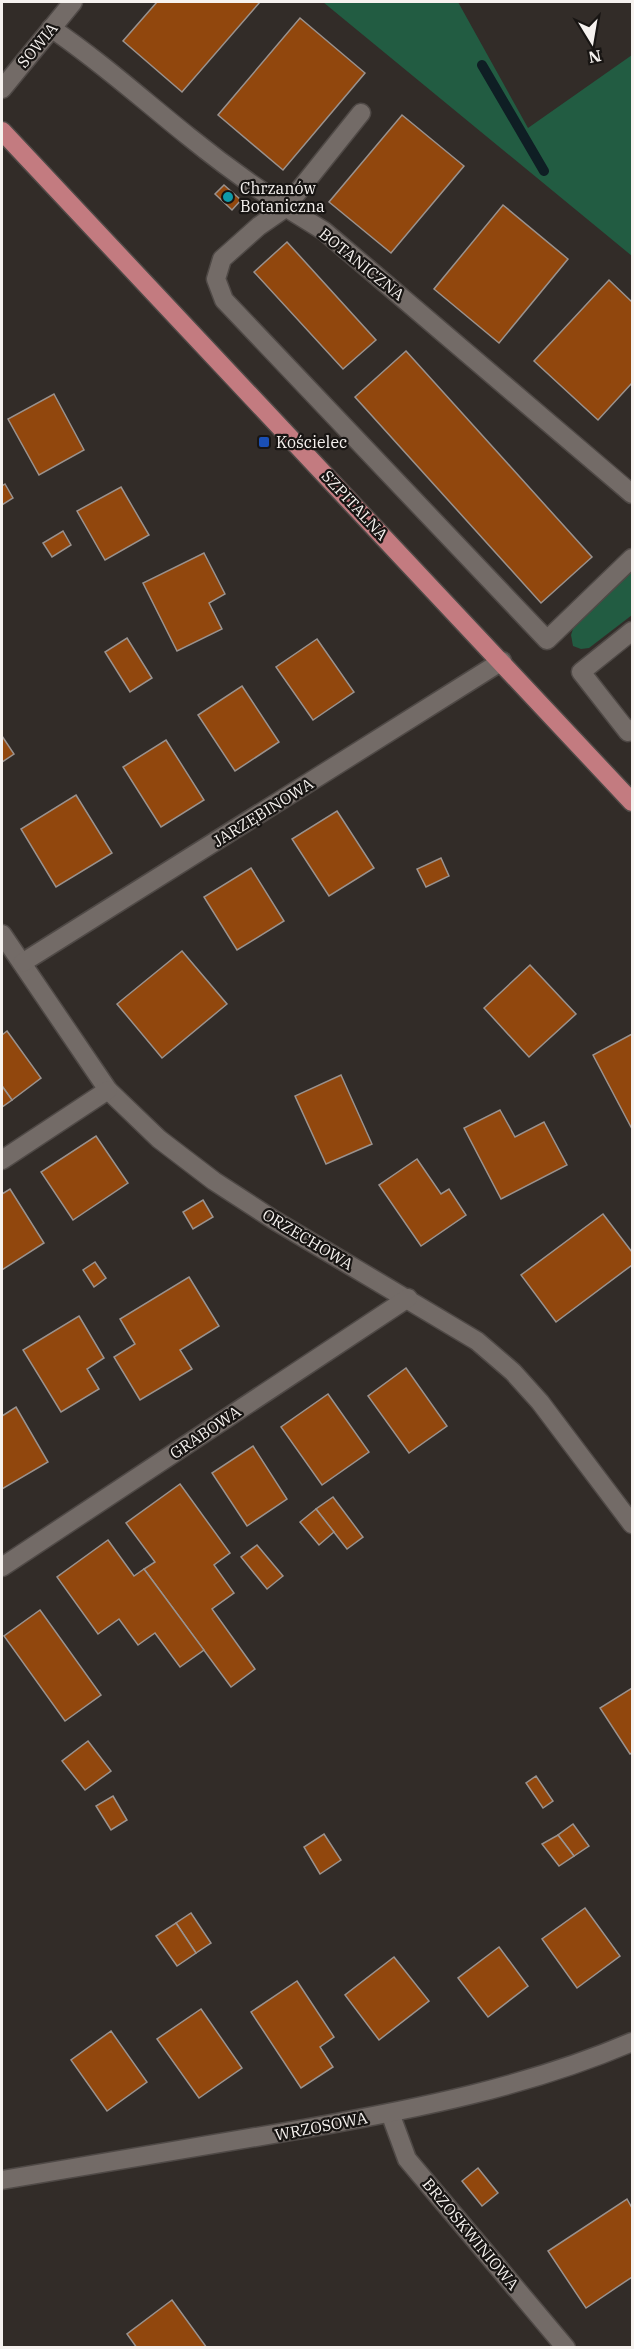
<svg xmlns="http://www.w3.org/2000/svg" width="634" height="2349" font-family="'IBM Plex Serif',serif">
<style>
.green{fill:#225c42}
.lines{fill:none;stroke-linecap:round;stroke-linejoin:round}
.stream{stroke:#0f1e24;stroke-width:10}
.building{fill:#91470d;stroke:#9a928e;stroke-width:1.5}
.minor-casing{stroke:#4f4946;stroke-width:21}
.major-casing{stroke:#4f4946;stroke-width:21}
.minor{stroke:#736b67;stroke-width:18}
.major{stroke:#c37b80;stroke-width:18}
.culture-dot{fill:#0f9aa8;stroke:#181513;stroke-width:2}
.transit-dot{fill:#1a4fb4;stroke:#181513;stroke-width:2}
.labels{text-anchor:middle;stroke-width:4.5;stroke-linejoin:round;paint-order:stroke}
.street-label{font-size:16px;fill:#f6f2ef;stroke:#181513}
.poi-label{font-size:16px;fill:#f6f2ef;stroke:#181513;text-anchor:start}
</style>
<rect width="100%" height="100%" fill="#322c28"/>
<g class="green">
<polygon points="323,2 458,2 528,128 632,55 632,256"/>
<polygon points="632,570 632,615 589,648 581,649 573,646 571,635 575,623"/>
</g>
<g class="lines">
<polyline class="stream" points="482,65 544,171"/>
</g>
<g class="building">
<polygon points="157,2 260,2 182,92 123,41"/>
<polygon points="300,18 365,73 283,170 218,115"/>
<polygon points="402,115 464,166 391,253 329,202"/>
<polygon points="224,185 241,200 232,210 215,194"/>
<polygon points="503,205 568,259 499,343 434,289"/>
<polygon points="287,242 376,340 343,369 254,272"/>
<polygon points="609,280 632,302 632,383 598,420 534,361"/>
<polygon points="406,351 592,557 541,603 355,397"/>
<polygon points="54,394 84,450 39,475 8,419"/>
<polygon points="5,484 13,498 2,505 2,486"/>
<polygon points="121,487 149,535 105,560 77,511"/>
<polygon points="63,531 71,545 52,557 43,543"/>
<polygon points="204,553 225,594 209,603 222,629 177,651 143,583"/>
<polygon points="127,638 152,678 130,692 105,652"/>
<polygon points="317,639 354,692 313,720 276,667"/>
<polygon points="242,686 279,742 235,771 198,715"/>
<polygon points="2,736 14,754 2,762"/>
<polygon points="166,740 204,800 161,827 123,767"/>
<polygon points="76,795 112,853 56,887 21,829"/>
<polygon points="337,811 374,868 329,896 292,839"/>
<polygon points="441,858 449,876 426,887 417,869"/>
<polygon points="251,868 284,921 237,950 204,897"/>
<polygon points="182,951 227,1004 162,1058 117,1004"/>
<polygon points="530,965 576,1014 529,1057 484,1008"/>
<polygon points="7,1031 41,1078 12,1100 2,1086 2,1035"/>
<polygon points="632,1034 632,1129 593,1055"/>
<polygon points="341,1075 372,1144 326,1164 295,1096"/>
<polygon points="2,1086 12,1100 2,1107"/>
<polygon points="500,1110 515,1137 544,1122 567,1165 501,1199 464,1128"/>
<polygon points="96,1136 128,1183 73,1220 41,1172"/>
<polygon points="417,1159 441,1194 449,1189 466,1215 421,1246 379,1185"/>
<polygon points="10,1189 44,1243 2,1270 2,1194"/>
<polygon points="203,1200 213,1217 193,1229 183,1212"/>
<polygon points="603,1214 632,1252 632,1265 556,1322 521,1275"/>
<polygon points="95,1262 106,1278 94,1287 83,1270"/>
<polygon points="189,1277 219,1326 180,1350 192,1369 140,1400 114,1357 135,1344 120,1319"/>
<polygon points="79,1316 104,1358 87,1369 99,1389 61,1412 23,1350"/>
<polygon points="406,1368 447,1426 409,1453 368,1396"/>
<polygon points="328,1394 369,1452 322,1485 281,1427"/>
<polygon points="16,1407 48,1462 2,1489 2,1416"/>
<polygon points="253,1446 287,1499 247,1526 212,1473"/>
<polygon points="180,1484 230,1553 214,1565 234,1593 212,1609 255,1669 231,1687 144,1569 155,1562 126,1523"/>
<polygon points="333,1497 363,1537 347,1549 316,1509"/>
<polygon points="316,1509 334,1532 319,1545 300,1522"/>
<polygon points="108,1540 134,1576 144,1569 204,1650 180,1667 155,1633 138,1645 119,1619 98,1634 57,1577"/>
<polygon points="257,1545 283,1576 267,1589 241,1557"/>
<polygon points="40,1610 101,1695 65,1721 4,1636"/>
<polygon points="632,1688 632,1753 630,1754 600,1708"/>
<polygon points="88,1741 111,1771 85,1790 62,1761"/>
<polygon points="536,1776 553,1801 543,1808 526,1783"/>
<polygon points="113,1796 127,1820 111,1830 96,1806"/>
<polygon points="573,1824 589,1846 574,1856 558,1835"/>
<polygon points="324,1834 341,1860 320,1874 304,1847"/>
<polygon points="558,1835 574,1856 559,1866 542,1844"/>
<polygon points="585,1908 620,1956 577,1988 542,1939"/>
<polygon points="191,1913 211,1943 196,1953 176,1923"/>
<polygon points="176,1923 196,1953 177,1966 156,1936"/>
<polygon points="499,1947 528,1986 488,2017 458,1978"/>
<polygon points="394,1957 429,2001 379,2040 345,1995"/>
<polygon points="297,1981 334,2037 320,2047 333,2067 301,2088 251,2012"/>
<polygon points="201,2009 242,2068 199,2098 157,2039"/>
<polygon points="111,2031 147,2082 107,2111 71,2060"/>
<polygon points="478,2168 498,2193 482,2206 462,2181"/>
<polygon points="627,2199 632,2208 632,2277 586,2308 548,2251"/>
<polygon points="172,2300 207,2348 137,2348 127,2334"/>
</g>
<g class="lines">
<defs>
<g id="minor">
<path d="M51,28c49,33 92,72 137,108 43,35 89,67 136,95l308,263"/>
<polyline points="2,89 73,2"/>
<polyline points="361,113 285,208 259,226 222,259 216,279 224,300 547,640 632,558"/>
<polyline points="632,631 581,672 628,732 632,729"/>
<polyline points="2,934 108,1090 159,1139 214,1181 274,1220 477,1341 513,1372 540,1402 632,1524"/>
<polyline points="22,963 502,661"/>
<polyline points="2,1160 108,1090"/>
<polyline points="2,1567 408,1298"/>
<polyline points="390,2113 407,2159 566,2348"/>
<path d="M2,2180c100,-16 200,-33 301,-51 112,-20 224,-42 329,-87"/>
</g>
<polyline id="major" points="2,131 632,802"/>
</defs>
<use href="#minor" class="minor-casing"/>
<use href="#major" class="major-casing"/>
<use href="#minor" class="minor"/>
<use href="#major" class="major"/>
</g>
<circle class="culture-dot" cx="228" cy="197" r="6"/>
<rect class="transit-dot" x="258" y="436" width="12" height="12" rx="3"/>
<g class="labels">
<g class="street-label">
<text transform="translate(37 45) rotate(-50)" y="6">SOWIA</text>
<text transform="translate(362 264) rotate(39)" y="6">BOTANICZNA</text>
<text transform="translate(355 505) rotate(47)" y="6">SZPITALNA</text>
<text transform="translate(263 812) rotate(-32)" y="6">JARZĘBINOWA</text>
<text transform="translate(308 1239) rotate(31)" y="6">ORZECHOWA</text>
<text transform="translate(205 1432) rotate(-34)" y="6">GRABOWA</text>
<text transform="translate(321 2126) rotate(-11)" y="6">WRZOSOWA</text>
<text transform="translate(471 2234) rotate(50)" y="6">BRZOSKWINIOWA</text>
</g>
<g class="poi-label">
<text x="240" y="194">Chrzanów<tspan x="240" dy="18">Botaniczna</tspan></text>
<text x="276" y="448">Kościelec</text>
</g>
</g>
<rect width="634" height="2349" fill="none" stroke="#f6f2ef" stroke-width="6"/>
<g transform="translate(592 42) rotate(169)" stroke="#181513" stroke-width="4.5" paint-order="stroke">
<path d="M0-4.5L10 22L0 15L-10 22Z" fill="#f6f2ef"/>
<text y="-9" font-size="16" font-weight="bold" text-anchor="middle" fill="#f6f2ef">N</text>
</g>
</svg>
